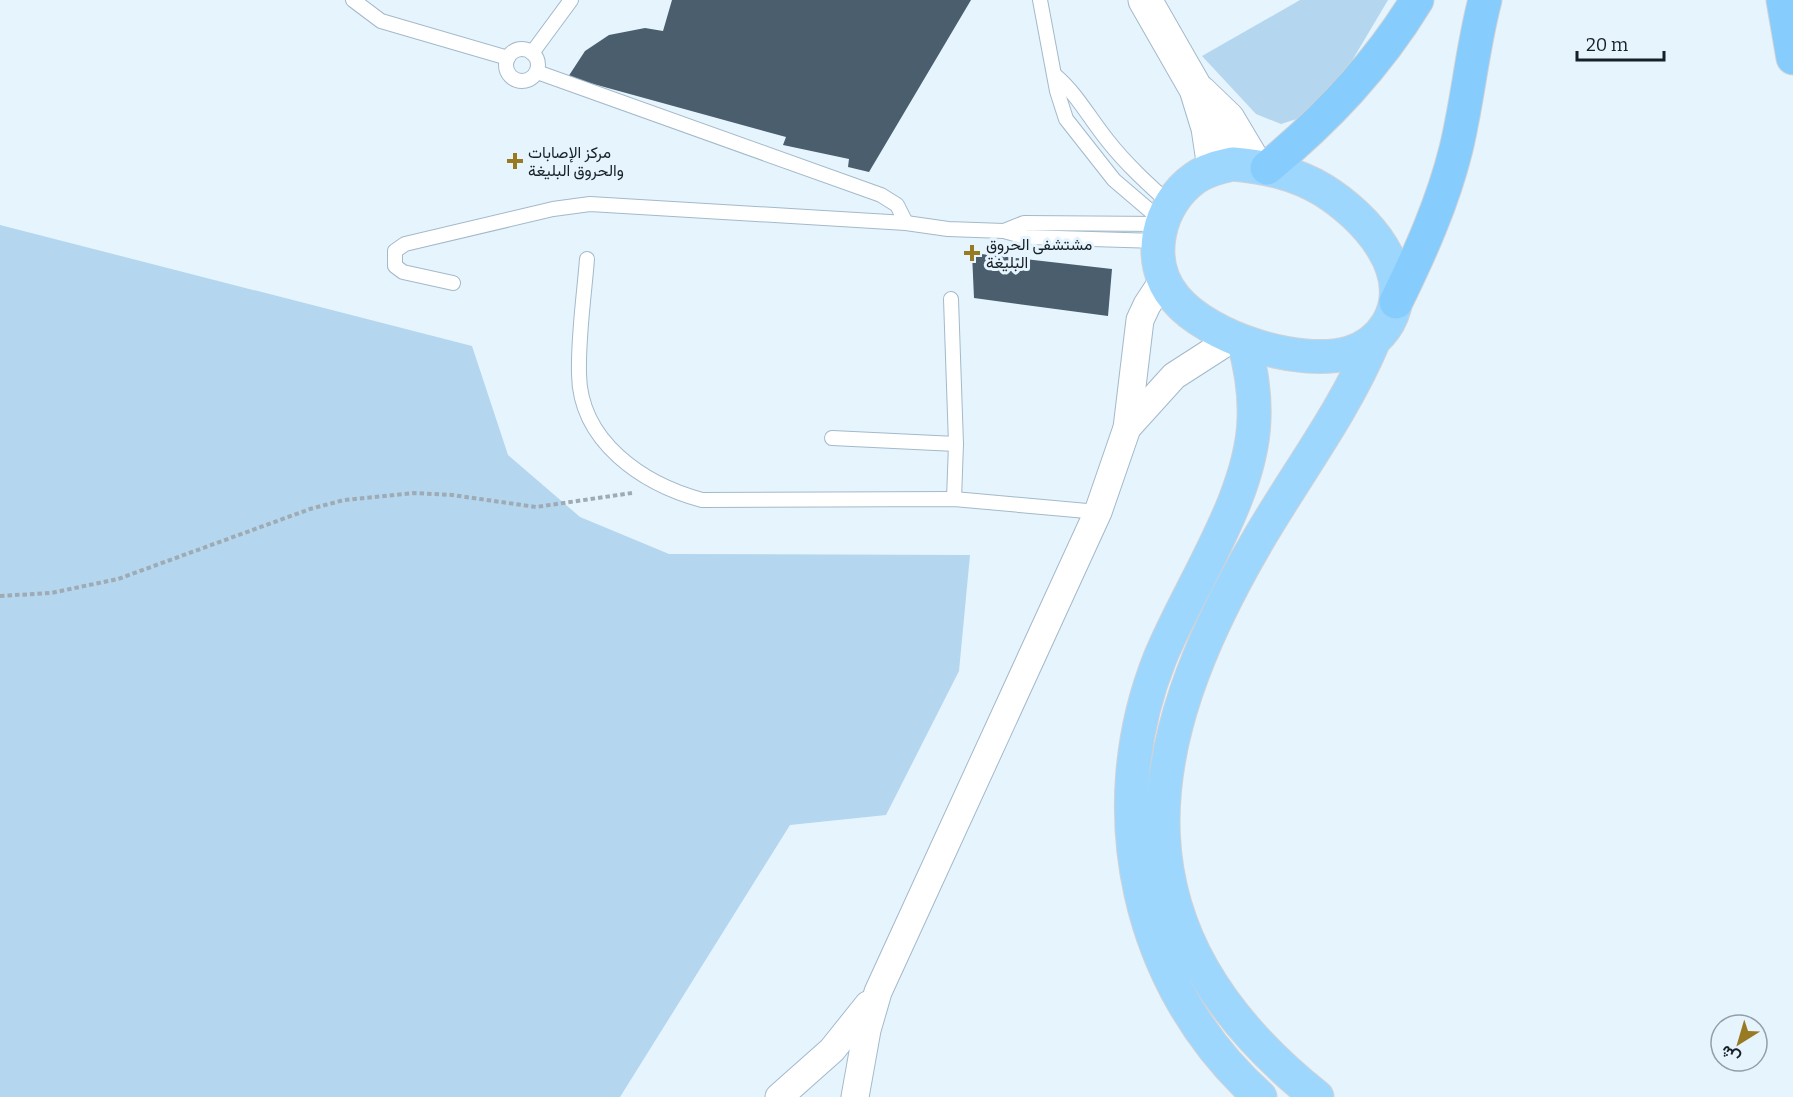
<svg xmlns="http://www.w3.org/2000/svg" width="1793" height="1097" font-family="Bitter,Vazirmatn,serif">
<style>
.green{fill:#b4d6ee}
.building{fill:#4a5e6d}
.lines{fill:none;stroke-linecap:round;stroke-linejoin:round}
.service-casing{stroke:#a3b9c9;stroke-width:16}
.minor-casing{stroke:#a3b9c9;stroke-width:29}
.tertiary-casing{stroke:#a3b9c9;stroke-width:35}
.trunk-casing{stroke:#d1d2d4;stroke-width:35}
.motorway-casing{stroke:#d1d2d4;stroke-width:35}
.path{stroke:#9fabb4;stroke-width:4;stroke-dasharray:4.5 3;stroke-linecap:butt}
.service{stroke:#fff;stroke-width:14}
.minor{stroke:#fff;stroke-width:27}
.tertiary{stroke:#fff;stroke-width:33}
.trunk{stroke:#9ed7fe;stroke-width:33}
.motorway{stroke:#86cdfd;stroke-width:33}
.poi-dot{fill:#987a22;stroke:#e6f4fe;stroke-width:2}
.labels{text-anchor:middle;stroke-width:6;stroke-linejoin:round;paint-order:stroke}
.poi-label{font-size:16px;fill:#172026;stroke:#e6f4fe;text-anchor:start}
</style>
<rect width="100%" height="100%" fill="#e6f4fe"/>
<g class="green">
<polygon points="1300,0 1388,0 1331,96 1306,116 1281,124 1256,114 1202,56"/>
<polygon points="0,225 472,346 508,455 580,517 669,554 970,555 959,671 886,815 790,825 620,1097 0,1097"/>
</g>
<g class="building">
<polygon points="672,0 971,0 869,172 848,167 849,159 783,145 786,137 568,77 585,51 609,35 645,28 663,31"/>
<polygon points="972,253 1112,269 1108,316 974,298"/>
</g>
<g class="lines">
<defs>
<g id="service">
<polyline points="353,0 381,21 508,58"/>
<polyline points="1040,0 1057,91 1066,119 1114,180 1162,221"/>
<circle cx="522" cy="65" r="16"/>
<polyline points="532,53 571,0"/>
<polyline points="537,72 881,195 897,205 906,223"/>
<path d="M1056,76c21,18 34,43 52,65 18,23 40,43 62,63"/>
<polyline points="1004,231 1024,223 1161,224"/>
<path d="M587,259c-3,38 -9,77 -8,115 1,68 64,110 123,126l252,-1 144,13"/>
<polyline points="453,283 403,272 395,266 395,251 405,244 553,209 590,204 906,223 948,229 1004,231 1025,237 1158,241"/>
<polyline points="951,299 956,444 954,499"/>
<polyline points="832,438 956,444"/>
</g>
<g id="minor">
<polyline points="1127,428 1174,376 1233,338"/>
<polyline points="779,1097 832,1050 868,1005"/>
<polyline points="855,1097 867,1030 878,992 1098,512 1127,428 1140,320 1147,305 1164,279"/>
</g>
<g id="tertiary">
<polyline points="1145,0 1196,89 1208,128 1214,168"/>
<polyline points="1200,92 1228,119 1256,166"/>
</g>
<g id="trunk">
<path d="M1233,164c32,3 62,9 90,26 42,26 94,82 65,133 -9,15 -22,25 -39,30 -50,14 -141,-15 -174,-55 -31,-37 -17,-94 20,-120 11,-8 24,-11 38,-14z"/>
<path d="M1244,343c7,25 11,50 10,76 -2,78 -64,166 -94,239 -61,153 -23,329 100,439"/>
<path d="M1317,1097c-208,-166 -182,-347 -59,-557 39,-67 86,-128 116,-200"/>
</g>
<g id="motorway">
<polyline points="1783,0 1793,58"/>
<path d="M1267,168c59,-49 110,-102 150,-168"/>
<path d="M1396,302c24,-49 47,-100 60,-153 12,-49 16,-100 29,-149"/>
</g>
</defs>
<use href="#service" class="service-casing"/>
<use href="#minor" class="minor-casing"/>
<use href="#tertiary" class="tertiary-casing"/>
<use href="#trunk" class="trunk-casing"/>
<use href="#motorway" class="motorway-casing"/>
<polyline class="path" points="0,596 51,593 118,579 310,509 344,500 414,493 452,495 536,507 632,493"/>
<use href="#service" class="service"/>
<use href="#minor" class="minor"/>
<use href="#tertiary" class="tertiary"/>
<use href="#trunk" class="trunk"/>
<use href="#motorway" class="motorway"/>
</g>
<g class="poi-dot">
<path d="M512 152h6v6h6v6h-6v6h-6v-6h-6v-6h6z"/>
<path d="M969 244h6v6h6v6h-6v6h-6v-6h-6v-6h6z"/>
</g>
<g class="labels">
<g class="poi-label">
<text x="528" y="158">مركز الإصابات<tspan x="528" dy="18">والحروق البليغة</tspan></text>
<text x="986" y="250">مشتشفى الحروق<tspan x="986" dy="18">البليغة</tspan></text>
</g>
</g>
<g transform="translate(1739 1043) rotate(217)"><circle r="28" fill="#e6f4fe" stroke="#939fa8" stroke-width="1.5"/>
<path d="M0-4.5L10 22L0 15L-10 22Z" fill="#987a22"/>
<text y="-9" font-size="16" font-weight="bold" text-anchor="middle" fill="#172026">ش</text>
</g>
<path d="M1577 51v9h87v-9" fill="none" stroke="#172026" stroke-width="3"/>
<text x="1586" y="51" font-size="18" fill="#172026" stroke="#e6f4fe" stroke-width="4.5" paint-order="stroke">20 m</text>
</svg>
